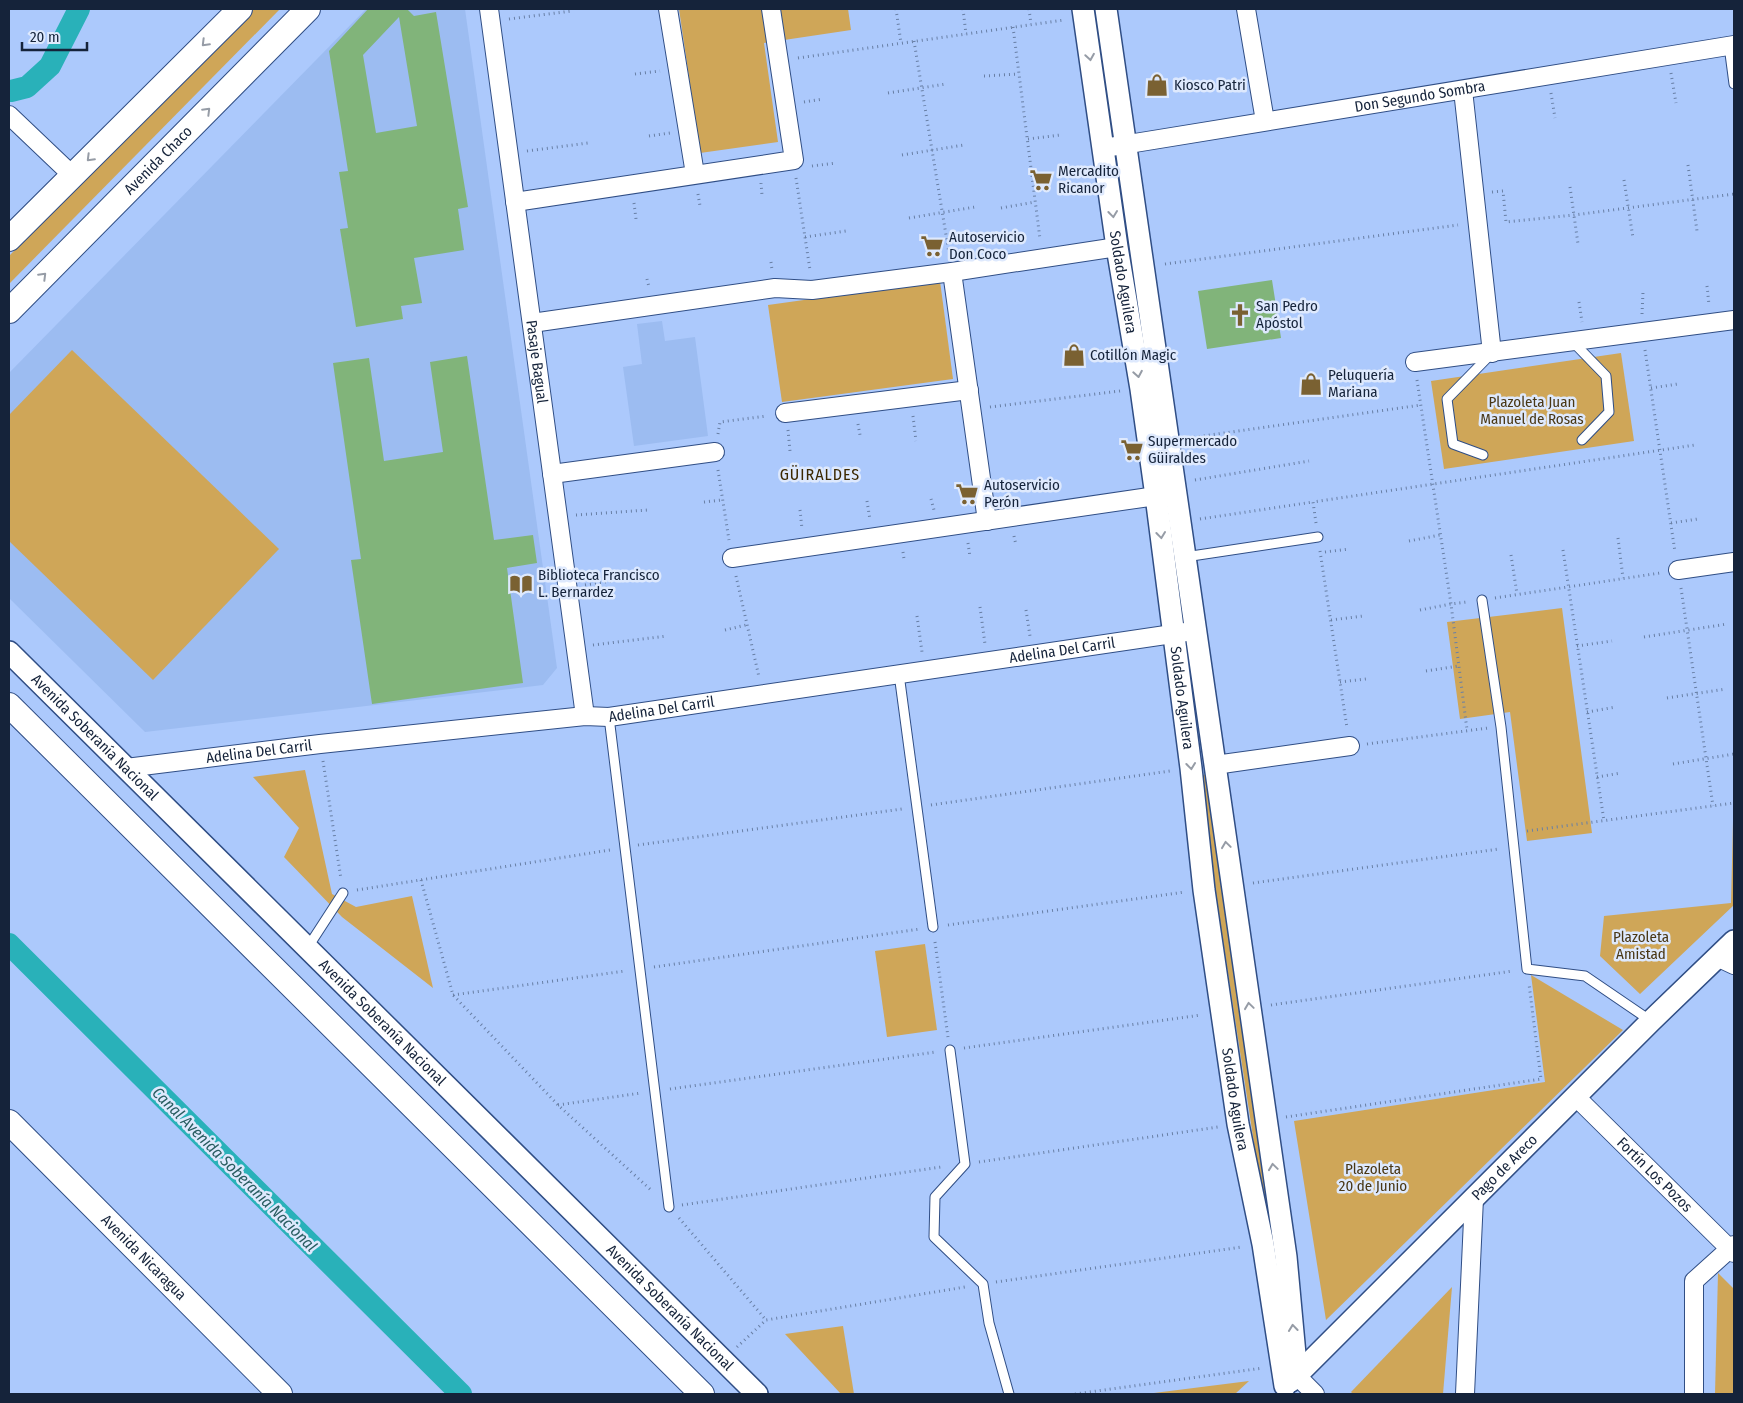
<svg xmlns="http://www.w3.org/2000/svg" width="1743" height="1403" font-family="'Fira Sans Condensed',sans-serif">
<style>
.built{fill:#9cbcf1}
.green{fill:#cfa658}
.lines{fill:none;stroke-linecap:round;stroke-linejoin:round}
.canal{stroke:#29b1b9;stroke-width:22}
.building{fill:#81b47a;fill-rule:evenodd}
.service-casing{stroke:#304e85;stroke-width:11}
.minor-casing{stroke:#304e85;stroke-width:20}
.tertiary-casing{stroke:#304e85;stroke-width:24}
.secondary-casing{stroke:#304e85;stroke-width:26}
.path{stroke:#687fa5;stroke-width:3;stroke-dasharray:1 4;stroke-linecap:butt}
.service{stroke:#fff;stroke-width:9}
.minor{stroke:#fff;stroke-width:18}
.tertiary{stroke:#fff;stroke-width:21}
.secondary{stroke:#fff;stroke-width:24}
.oneway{stroke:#969ca6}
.labels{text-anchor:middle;stroke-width:5;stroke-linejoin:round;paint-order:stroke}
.poi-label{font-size:15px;fill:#15233a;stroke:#dee9fd;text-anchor:start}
.street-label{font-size:15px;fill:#15233a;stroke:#dee9fd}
.park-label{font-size:15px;fill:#493715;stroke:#dee9fd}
.neighbourhood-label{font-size:16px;letter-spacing:1px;fill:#3b2800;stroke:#dee9fd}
.water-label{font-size:16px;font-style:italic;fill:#295d61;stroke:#dee9fd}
</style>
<rect width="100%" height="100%" fill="#acc9fc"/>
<g class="built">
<polygon points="366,9 465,9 557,668 543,685 145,732 9,598 9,373"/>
<polygon points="662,321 665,341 695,337 708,436 634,446 623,367 642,364 637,324"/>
</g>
<g class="green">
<polygon points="253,9 280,9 9,284 9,256"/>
<polygon points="679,9 848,9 851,30 764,43 778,142 700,153"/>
<polygon points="1090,9 1098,9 1110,106 1102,106"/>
<polygon points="940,281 953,379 782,402 768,305"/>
<polygon points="72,350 279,549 153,680 9,541 9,415"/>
<polygon points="1621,353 1634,441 1444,469 1431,381"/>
<polygon points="1562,608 1592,833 1527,841 1510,712 1460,719 1447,622"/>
<polygon points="305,770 332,894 356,907 412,896 433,988 342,917 284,857 299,828 253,777"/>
<polygon points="1206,774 1286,1313 1280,1313 1198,777"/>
<polygon points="1733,821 1734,905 1640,994 1600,956 1604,916 1731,903"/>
<polygon points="925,944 937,1030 887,1037 875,951"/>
<polygon points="1531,975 1623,1030 1326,1320 1294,1121 1545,1082"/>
<polygon points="1718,1273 1734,1289 1734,1394 1715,1394"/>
<polygon points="1452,1287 1443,1394 1353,1394 1351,1392"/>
<polygon points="843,1326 854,1394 841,1394 785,1334"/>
<polygon points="1249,1381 1235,1394 1146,1394"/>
</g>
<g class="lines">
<g class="canal">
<polyline points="11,91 27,87 50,66 79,9"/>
<polyline points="9,944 461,1394"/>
</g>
</g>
<g class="building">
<path d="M368,9h39l7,7 22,-4 32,195 -10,2 6,41 -50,8 8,45 -21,3 2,13 -47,8 -16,-98 8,-1 -9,-56 9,-1 -19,-120zM399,17l18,109 -41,7 -13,-78z"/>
<polygon points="1272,280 1281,338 1207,349 1198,291"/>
<polygon points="467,356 494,540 533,535 537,563 507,568 523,683 372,704 351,560 361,559 333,363 369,358 384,461 443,452 430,362"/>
</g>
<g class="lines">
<defs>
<g id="service">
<polyline points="1729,46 1734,84"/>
<polyline points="1572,341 1606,376 1609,412 1582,440"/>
<polyline points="1483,455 1453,444 1447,399 1492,353"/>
<polyline points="1185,557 1318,537"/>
<polyline points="1482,600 1501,727 1527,969 1585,976 1651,1021"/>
<polyline points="899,674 933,927"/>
<polyline points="609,717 669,1207"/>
<polyline points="308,947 343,893"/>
<polyline points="950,1050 965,1164 935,1197 934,1237 983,1284 989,1323 1009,1394"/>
</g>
<g id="minor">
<path id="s1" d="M489,9l96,707"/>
<polyline points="668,9 695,174"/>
<polyline points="1246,9 1265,121"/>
<polyline points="1463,90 1492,353"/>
<polyline points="9,115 72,175"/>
<path id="s2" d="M1104,148l630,-103"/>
<polyline points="515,202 794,160 771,9"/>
<polyline points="952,272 987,521"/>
<polyline points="532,323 775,288 812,290 952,272 1117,247"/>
<polyline points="1415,362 1734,320"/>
<polyline points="785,413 969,390"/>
<polyline points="552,474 715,452"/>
<polyline points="732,558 1156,496"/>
<polyline points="1678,570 1734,562"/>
<polyline points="1215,765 1350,746"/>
<path id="s3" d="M126,768l194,-24 265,-28 24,1 577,-85"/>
<polyline points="1717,957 1734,965"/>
<path id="s4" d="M1575,1096l159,157"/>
<polyline points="1297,1376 1315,1394"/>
<polyline points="1465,1394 1474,1198"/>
<polyline points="1694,1394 1694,1281 1734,1245"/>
</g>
<g id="tertiary">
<path id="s5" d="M1083,9l34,238 24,142 15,107 35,272 13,122 34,234 25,120 22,142"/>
<polyline points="1106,9 1286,1257 1297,1376"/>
<path id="s6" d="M9,652l748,742"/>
<path id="s7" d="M1291,1381l360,-360 83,-80"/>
</g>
<g id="secondary">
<polyline points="9,239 240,9"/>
<path id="s8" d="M9,311l299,-302"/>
<polyline points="9,705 702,1394"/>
<path id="s9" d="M9,1122l271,272"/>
</g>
</defs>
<use href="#service" class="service-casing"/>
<use href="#minor" class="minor-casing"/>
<use href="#tertiary" class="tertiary-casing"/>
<use href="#secondary" class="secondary-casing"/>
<g class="path">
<polyline points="896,9 901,43"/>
<polyline points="963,9 966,34"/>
<polyline points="1029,9 1031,24"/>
<polyline points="509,19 572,11"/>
<polyline points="1013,27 1040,239"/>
<polyline points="914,41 949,253"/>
<polyline points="798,58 1064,20"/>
<polyline points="1671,73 1676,103"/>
<polyline points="635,74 660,71"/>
<polyline points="984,76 1019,74"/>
<polyline points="888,93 946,84"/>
<polyline points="1551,93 1555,118"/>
<polyline points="804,102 823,99"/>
<polyline points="649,136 670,133"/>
<polyline points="1028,139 1060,135"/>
<polyline points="527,151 588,143"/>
<polyline points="902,155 964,145"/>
<polyline points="1688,165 1697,231"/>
<polyline points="812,166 836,163"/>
<polyline points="796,178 810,270"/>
<polyline points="1624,180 1633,238"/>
<polyline points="761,183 762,195"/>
<polyline points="1570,187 1578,244"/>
<polyline points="1492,192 1503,191 1506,222 1574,215 1734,194"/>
<polyline points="698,194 700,206"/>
<polyline points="634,203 636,219"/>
<polyline points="1001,208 1035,202"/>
<polyline points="909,218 975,207"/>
<polyline points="805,237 846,231"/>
<polyline points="771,262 772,270"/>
<polyline points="1165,264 1458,225"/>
<polyline points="647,279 649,287"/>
<polyline points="1707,286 1709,305"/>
<polyline points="1579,302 1582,322"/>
<polyline points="1642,314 1643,292"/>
<polyline points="1645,350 1675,552"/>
<polyline points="1417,380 1451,604 1467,602"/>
<polyline points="1651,388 1678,384"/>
<polyline points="990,407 1120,391"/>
<polyline points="913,416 916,441"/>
<polyline points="858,424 860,435"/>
<polyline points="788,430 790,451"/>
<polyline points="718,434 720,422 767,416"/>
<polyline points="1189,438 1421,405"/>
<polyline points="718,470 729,540"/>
<polyline points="1195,480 1309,461"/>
<polyline points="931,499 934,510"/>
<polyline points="867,501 870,520"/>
<polyline points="704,502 722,500"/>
<polyline points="800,510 802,529"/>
<polyline points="576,515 648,510"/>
<polyline points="1200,519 1313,502"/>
<polyline points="1316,523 1313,502 1695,445"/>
<polyline points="1671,523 1698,519"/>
<polyline points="1014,536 1016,545"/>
<polyline points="1618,538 1623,578"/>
<polyline points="1409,541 1440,535"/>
<polyline points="968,543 970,557"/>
<polyline points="1563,550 1604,821"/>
<polyline points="1320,551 1347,728"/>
<polyline points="903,552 904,559"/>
<polyline points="1325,552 1349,549"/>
<polyline points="1511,555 1517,594"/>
<polyline points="736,576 759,677"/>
<polyline points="585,585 651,575"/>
<polyline points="1681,588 1713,806"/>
<polyline points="1495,598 1660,573"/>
<polyline points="980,607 985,644"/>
<polyline points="1026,610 1030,636"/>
<polyline points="1420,610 1451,604 1467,730"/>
<polyline points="917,616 922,652"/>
<polyline points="1331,620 1363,616"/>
<polyline points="725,630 746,625"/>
<polyline points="1644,637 1727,624"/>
<polyline points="593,645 667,636"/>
<polyline points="1577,646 1612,641"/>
<polyline points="1426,671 1459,666"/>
<polyline points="1340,682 1366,679"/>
<polyline points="1667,698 1726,689"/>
<polyline points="1587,712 1616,707"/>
<polyline points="1367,744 1488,728"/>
<polyline points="323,761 341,879"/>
<polyline points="1673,764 1734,754"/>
<polyline points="1597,777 1621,773"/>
<polyline points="931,805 1170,771"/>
<polyline points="1527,831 1734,803"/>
<polyline points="638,845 902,809"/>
<polyline points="421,880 453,995 558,1105 651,1190"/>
<polyline points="1253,883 1499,849"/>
<polyline points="357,890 610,850"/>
<polyline points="948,925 1185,892"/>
<polyline points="935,942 948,1037"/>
<polyline points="654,967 920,929"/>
<polyline points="453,995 625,971"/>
<polyline points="1271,1005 1513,971"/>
<polyline points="964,1048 1201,1015"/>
<polyline points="670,1089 936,1052"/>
<polyline points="558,1105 641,1093"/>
<polyline points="1286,1117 1541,1079 1529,984"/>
<polyline points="979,1162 1218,1127"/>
<polyline points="682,1205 941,1167"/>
<polyline points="679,1218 766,1320"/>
<polyline points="996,1282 1242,1247"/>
<polyline points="737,1347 766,1320 965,1287"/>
<polyline points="1075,1394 1263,1368"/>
</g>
<use href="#service" class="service"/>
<use href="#minor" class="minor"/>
<use href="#tertiary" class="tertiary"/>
<use href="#secondary" class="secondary"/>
</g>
<defs><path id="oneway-chevron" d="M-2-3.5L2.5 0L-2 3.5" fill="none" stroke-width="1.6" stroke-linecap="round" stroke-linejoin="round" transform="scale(1.25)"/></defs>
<g class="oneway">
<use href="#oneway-chevron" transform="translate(205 43) rotate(135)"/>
<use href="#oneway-chevron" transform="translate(1090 57) rotate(81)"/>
<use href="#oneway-chevron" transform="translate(207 111) rotate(-45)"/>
<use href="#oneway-chevron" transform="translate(90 158) rotate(135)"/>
<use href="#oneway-chevron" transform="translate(1113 214) rotate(83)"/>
<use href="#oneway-chevron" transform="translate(43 276) rotate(-45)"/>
<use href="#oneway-chevron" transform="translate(1138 374) rotate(80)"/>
<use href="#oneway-chevron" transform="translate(1161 535) rotate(83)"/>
<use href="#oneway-chevron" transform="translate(1191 766) rotate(83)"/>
<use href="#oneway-chevron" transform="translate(1226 845) rotate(-98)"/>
<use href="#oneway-chevron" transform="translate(1249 1006) rotate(-98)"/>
<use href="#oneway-chevron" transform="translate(1273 1167) rotate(-98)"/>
<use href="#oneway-chevron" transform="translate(1293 1328) rotate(-96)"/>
</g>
<defs>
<symbol id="shop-bare" viewBox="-9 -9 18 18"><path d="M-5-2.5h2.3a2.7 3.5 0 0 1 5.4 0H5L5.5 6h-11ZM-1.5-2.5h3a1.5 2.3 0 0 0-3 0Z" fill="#7a6132" stroke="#dee9fd" stroke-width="2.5" paint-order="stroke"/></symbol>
<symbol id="supermarket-bare" viewBox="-9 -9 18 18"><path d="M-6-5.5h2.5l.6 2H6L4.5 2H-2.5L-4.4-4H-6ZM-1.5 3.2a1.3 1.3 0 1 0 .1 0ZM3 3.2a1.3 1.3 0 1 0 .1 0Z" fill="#7a6132" stroke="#dee9fd" stroke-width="2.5" paint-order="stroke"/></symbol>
<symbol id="church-bare" viewBox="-9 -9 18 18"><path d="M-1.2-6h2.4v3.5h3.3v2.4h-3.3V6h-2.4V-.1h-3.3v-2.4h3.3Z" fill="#7a6132" stroke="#dee9fd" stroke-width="2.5" paint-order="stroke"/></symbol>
<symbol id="library-bare" viewBox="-9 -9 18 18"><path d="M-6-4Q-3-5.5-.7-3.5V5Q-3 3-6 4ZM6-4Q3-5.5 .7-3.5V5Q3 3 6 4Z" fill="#7a6132" stroke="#dee9fd" stroke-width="2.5" paint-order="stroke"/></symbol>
</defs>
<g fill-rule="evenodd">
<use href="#shop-bare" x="1141" y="69" width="32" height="32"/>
<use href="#supermarket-bare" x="1025" y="164" width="32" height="32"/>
<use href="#supermarket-bare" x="916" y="230" width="32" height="32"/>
<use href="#church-bare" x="1224" y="299" width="32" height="32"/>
<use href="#shop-bare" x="1058" y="339" width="32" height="32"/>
<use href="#shop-bare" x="1295" y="368" width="32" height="32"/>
<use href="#supermarket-bare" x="1116" y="434" width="32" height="32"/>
<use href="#supermarket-bare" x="951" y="478" width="32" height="32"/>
<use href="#library-bare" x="505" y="568" width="32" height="32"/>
</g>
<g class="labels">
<g class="poi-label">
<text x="1174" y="90">Kiosco Patri</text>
<text x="1058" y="176">Mercadito<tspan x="1058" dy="17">Ricanor</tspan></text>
<text x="949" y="242">Autoservicio<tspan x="949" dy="17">Don Coco</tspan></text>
<text x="1256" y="311">San Pedro<tspan x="1256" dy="17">Apóstol</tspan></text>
<text x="1090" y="360">Cotillón Magic</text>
<text x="1328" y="380">Peluquería<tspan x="1328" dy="17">Mariana</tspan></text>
<text x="1148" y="446">Supermercado<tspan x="1148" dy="17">Güiraldes</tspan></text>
<text x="984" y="490">Autoservicio<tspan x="984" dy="17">Perón</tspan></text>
<text x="538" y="580">Biblioteca Francisco<tspan x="538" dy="17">L. Bernardez</tspan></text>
</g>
<g class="street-label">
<text dy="5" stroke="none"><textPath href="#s2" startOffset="320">Don Segundo Sombra</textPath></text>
<text dy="5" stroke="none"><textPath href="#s8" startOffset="212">Avenida Chaco</textPath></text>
<text dy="5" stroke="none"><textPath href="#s5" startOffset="276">Soldado Aguilera</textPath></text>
<text dy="5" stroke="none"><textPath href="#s1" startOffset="356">Pasaje Bagual</textPath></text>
<text dy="5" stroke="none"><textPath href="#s3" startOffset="944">Adelina Del Carril</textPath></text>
<text dy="5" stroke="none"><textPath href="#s5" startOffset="696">Soldado Aguilera</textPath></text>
<text dy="5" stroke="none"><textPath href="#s3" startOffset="539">Adelina Del Carril</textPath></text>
<text dy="5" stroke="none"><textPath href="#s6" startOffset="121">Avenida Soberanía Nacional</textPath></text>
<text dy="5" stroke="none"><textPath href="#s3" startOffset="134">Adelina Del Carril</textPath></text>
<text dy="5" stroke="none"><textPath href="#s6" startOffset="526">Avenida Soberanía Nacional</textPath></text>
<text dy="5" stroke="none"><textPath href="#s5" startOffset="1101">Soldado Aguilera</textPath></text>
<text dy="5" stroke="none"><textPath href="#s7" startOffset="302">Pago de Areco</textPath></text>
<text dy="5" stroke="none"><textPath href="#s4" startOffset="112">Fortín Los Pozos</textPath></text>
<text dy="5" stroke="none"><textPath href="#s9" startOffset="191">Avenida Nicaragua</textPath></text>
<text dy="5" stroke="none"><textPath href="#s6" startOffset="931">Avenida Soberanía Nacional</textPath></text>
</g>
<g class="park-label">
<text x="1532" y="407">Plazoleta Juan<tspan x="1532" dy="17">Manuel de Rosas</tspan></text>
<text x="1641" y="942">Plazoleta<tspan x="1641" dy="17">Amistad</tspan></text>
<text x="1373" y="1174">Plazoleta<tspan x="1373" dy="17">20 de Junio</tspan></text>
</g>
<g class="neighbourhood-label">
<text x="820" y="480">GÜIRALDES</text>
</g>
<g class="water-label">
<text transform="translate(235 1169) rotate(45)" y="6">Canal Avenida Soberanía Nacional</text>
</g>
</g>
<rect width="1743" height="1403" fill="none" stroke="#15233a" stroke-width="20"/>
<path d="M22 42v8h65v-8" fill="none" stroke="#15233a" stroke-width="2.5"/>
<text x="30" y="42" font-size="15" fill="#15233a" stroke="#dee9fd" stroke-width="4" paint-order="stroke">20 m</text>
</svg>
